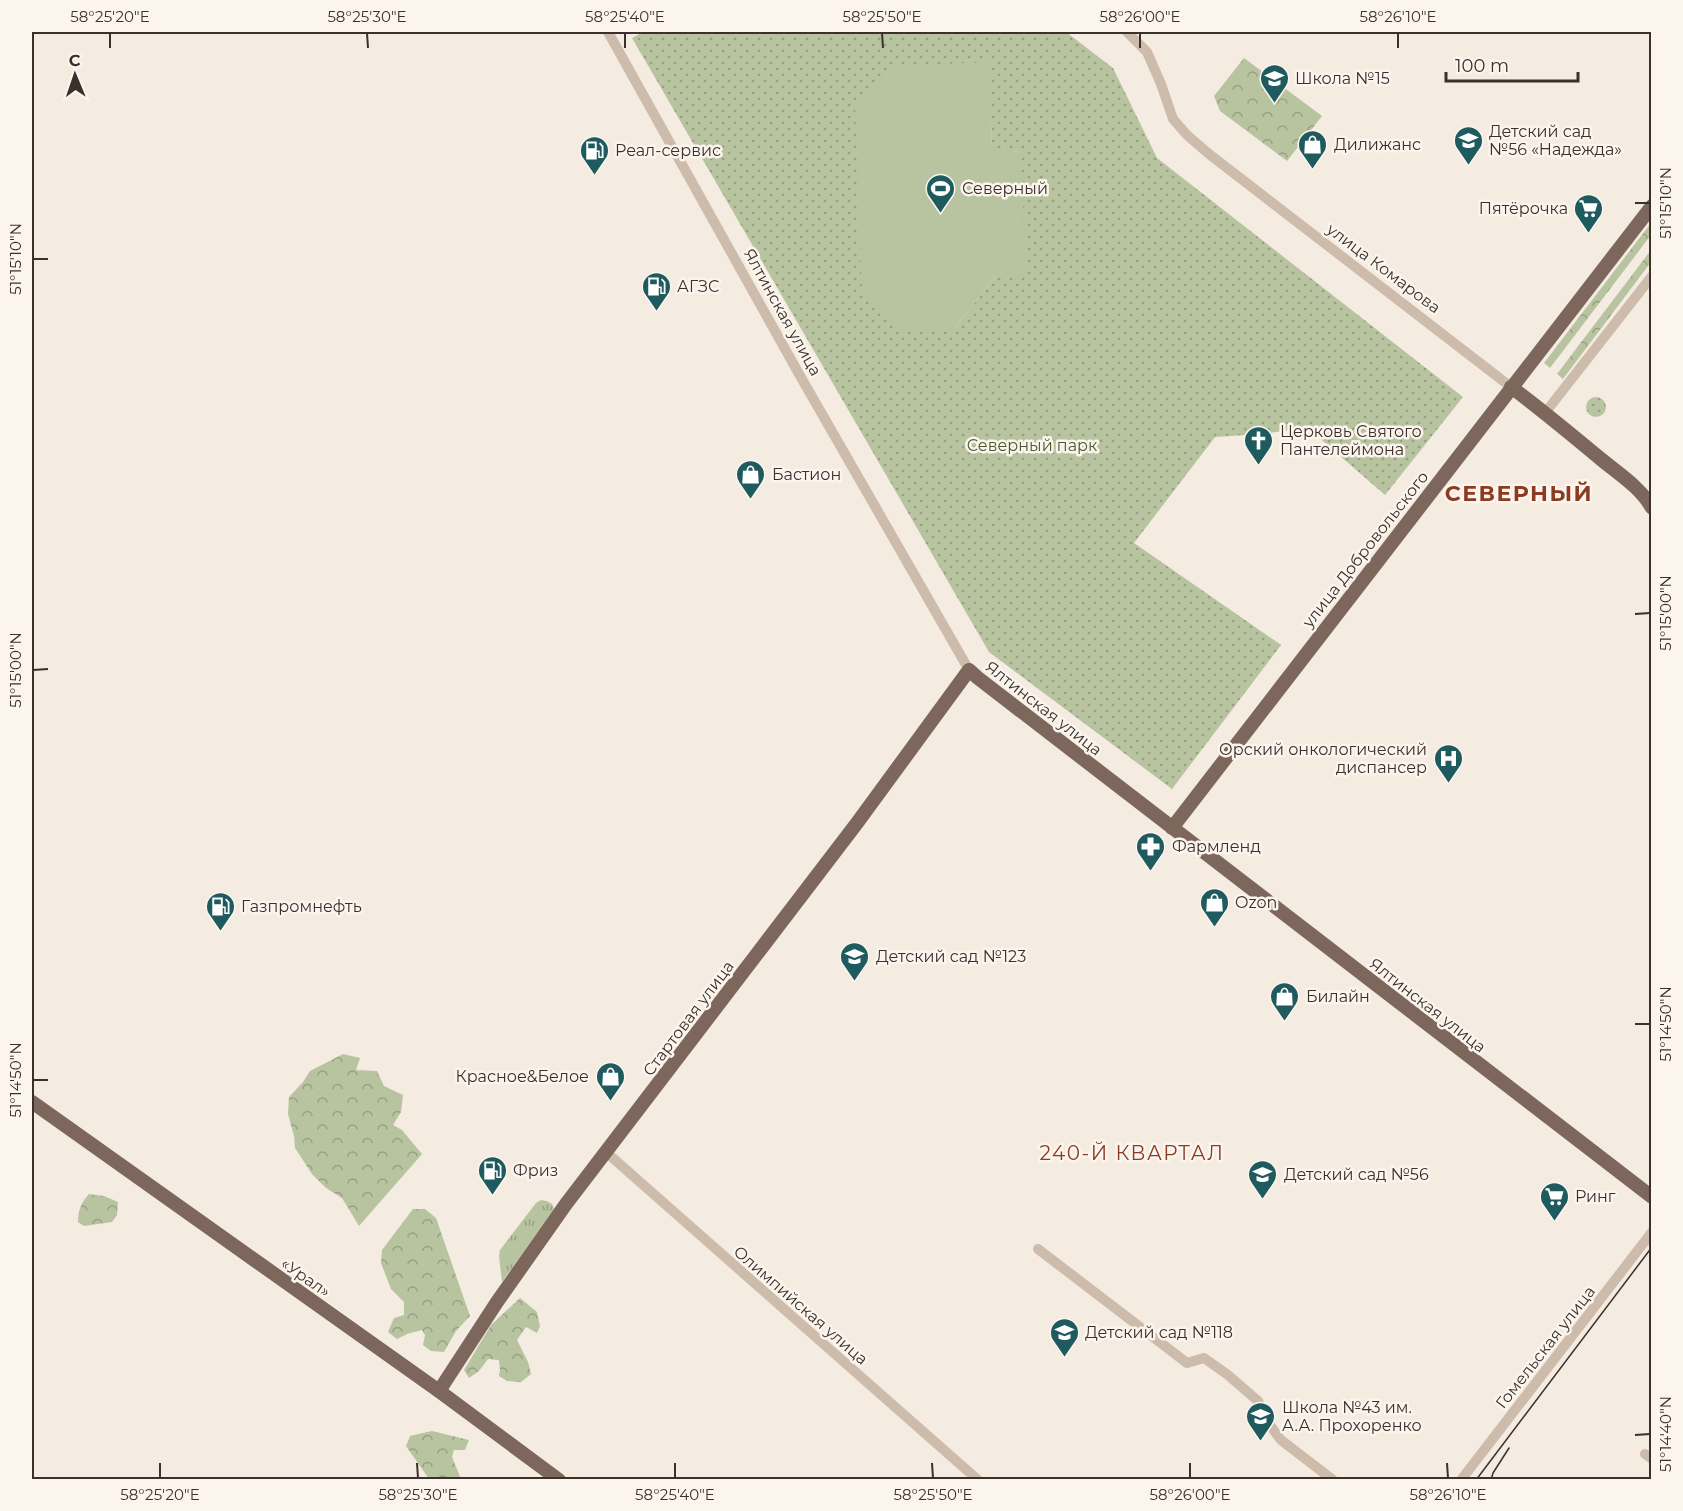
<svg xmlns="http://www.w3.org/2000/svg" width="1683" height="1511" font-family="Montserrat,sans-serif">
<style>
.grass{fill:url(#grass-tufts)}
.forest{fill:url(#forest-crowns)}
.park{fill:url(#park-dots);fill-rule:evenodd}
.garden{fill:#b8c4a0}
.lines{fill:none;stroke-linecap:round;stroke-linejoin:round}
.minor{stroke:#cdbbac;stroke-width:10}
.major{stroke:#7d675c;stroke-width:14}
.tram{stroke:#3b302b;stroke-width:1.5}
.ticks{fill:none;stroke:#3b302b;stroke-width:2}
.labels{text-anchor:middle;stroke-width:5;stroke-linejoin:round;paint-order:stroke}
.poi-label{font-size:16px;fill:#3b302b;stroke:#fbf5ee;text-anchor:start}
.street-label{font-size:16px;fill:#3b302b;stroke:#fbf5ee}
.park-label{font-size:16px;fill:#4a5a2e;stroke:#fbf5ee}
.quarter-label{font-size:20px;letter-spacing:1.5px;fill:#8c3b22;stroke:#fbf5ee}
.district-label{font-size:22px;font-weight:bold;letter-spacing:1.5px;fill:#8c3b22;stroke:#fbf5ee}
.neatline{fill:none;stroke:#3b302b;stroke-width:2}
.ticks-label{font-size:15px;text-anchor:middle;fill:#3b302b}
</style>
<defs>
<pattern id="grass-tufts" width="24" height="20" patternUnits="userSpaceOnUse" patternTransform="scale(1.5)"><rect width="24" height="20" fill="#b8c4a0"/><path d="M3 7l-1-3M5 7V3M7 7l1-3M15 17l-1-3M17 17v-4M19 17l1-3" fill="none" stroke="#97a083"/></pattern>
<pattern id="forest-crowns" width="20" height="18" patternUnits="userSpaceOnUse" patternTransform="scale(1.5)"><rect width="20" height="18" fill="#b8c4a0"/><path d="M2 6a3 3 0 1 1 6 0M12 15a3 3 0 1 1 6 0" fill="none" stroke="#97a083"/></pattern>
<pattern id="park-dots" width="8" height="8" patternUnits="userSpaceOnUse" patternTransform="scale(1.5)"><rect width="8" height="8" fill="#b8c4a0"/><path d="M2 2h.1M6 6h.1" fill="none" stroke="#97a083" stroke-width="1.8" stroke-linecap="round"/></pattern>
</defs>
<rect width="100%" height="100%" fill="#f4ebe1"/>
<polygon class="grass" points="541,1200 547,1201 552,1204 554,1209 502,1282 499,1256 500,1250 536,1203"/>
<g class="forest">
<polygon points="1244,58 1322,116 1287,161 1220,111 1214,96"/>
<polygon points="1651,223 1651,235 1550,368 1544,363"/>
<polygon points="1651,250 1651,262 1563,379 1557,374"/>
<polygon points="343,1054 360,1058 356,1070 377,1071 384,1086 403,1095 401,1112 393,1125 402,1130 422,1154 359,1226 342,1198 326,1188 312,1174 295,1148 294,1136 288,1114 289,1097 303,1082 310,1071"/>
<path d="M89,1194l15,2 14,6 -1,13 -5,7 -28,4 -6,-4c0,-12 3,-19 11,-28z"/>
<polygon points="413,1209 425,1209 436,1218 470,1316 456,1331 444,1352 431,1351 423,1345 425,1335 422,1330 407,1334 397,1339 388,1332 394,1318 404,1315 404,1302 391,1289 381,1263 382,1250"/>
<polygon points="520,1298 537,1312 540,1326 537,1333 526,1327 517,1340 528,1362 531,1374 521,1382 507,1381 499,1376 500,1370 499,1360 488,1359 479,1371 469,1378 464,1370 491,1325"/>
<polygon points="432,1431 469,1440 465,1450 454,1450 452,1457 461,1479 429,1479 406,1446 410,1436"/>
</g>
<g class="park">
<path d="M643,32h423l47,36 44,90 306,239 -78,98 -77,-67 -47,6 -46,3 -81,106 147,102 -109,144 -183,-137 -357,-614zM989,62l3,88 29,2 -25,124 -41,52z"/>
<circle cx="1596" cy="407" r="10"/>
</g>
<polygon class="garden" points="990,62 992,149 1021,152 1026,275 996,276 955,328 898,330 862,295 855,106 891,66"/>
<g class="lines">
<g class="minor">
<polyline points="608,32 799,374 969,670"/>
<polyline points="1127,32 1147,52 1161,84 1173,119 1187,135 1209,154 1511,387"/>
<polyline points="1545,413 1652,276"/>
<polyline points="606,1152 978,1480"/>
<polyline points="1038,1249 1187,1363 1204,1358 1228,1375 1258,1401 1266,1420 1281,1440 1333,1480"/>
<polyline points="1645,1454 1652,1459"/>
<polyline points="1461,1480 1652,1232"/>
</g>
<g class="major">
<path d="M1511,387c31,23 61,48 91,73 17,14 39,28 50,48"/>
<polyline points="1172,828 1652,206"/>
<polyline points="32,1102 439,1391 559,1480"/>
<polyline points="439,1391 497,1302 566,1204 857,823 969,670 978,678 1652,1197"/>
</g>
<g class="tram">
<polyline points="1476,1480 1652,1247"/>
<polyline points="1491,1480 1493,1473 1509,1448"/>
</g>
</g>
<path class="ticks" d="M110,33v15M367,33l1,15M625,33v15M882,33l1,15M1140,33v15M1398,33v15M1635,203h15M33,259h15M1635,614l15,-1M33,670l15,-1M1635,1024h15M33,1080h15M1635,1435l15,-1M160,1463v15M417,1463l1,15M675,1463v15M932,1463l1,15M1190,1463v15M1447,1463l1,15"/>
<defs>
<symbol id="school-pin" viewBox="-11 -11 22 30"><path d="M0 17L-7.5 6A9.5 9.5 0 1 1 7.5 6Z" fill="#1f5a5e" stroke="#fbf5ee"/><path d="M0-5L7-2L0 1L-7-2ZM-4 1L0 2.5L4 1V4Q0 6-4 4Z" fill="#fff"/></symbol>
<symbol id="shop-pin" viewBox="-11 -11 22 30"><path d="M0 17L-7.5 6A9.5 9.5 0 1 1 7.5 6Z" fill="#1f5a5e" stroke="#fbf5ee"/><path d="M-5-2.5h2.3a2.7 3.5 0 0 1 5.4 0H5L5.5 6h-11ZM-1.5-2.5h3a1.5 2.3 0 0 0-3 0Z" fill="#fff"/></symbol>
<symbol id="fuel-pin" viewBox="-11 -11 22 30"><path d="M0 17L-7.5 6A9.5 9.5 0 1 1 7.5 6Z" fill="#1f5a5e" stroke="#fbf5ee"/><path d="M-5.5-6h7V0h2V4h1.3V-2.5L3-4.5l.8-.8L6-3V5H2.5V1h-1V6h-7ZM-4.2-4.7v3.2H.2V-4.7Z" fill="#fff"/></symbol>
<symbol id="stadium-pin" viewBox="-11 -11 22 30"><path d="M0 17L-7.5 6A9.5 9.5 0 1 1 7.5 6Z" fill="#1f5a5e" stroke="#fbf5ee"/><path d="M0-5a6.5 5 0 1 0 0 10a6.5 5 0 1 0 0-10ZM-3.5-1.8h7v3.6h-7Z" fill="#fff"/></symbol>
<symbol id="supermarket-pin" viewBox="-11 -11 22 30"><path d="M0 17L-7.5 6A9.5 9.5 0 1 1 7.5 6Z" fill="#1f5a5e" stroke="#fbf5ee"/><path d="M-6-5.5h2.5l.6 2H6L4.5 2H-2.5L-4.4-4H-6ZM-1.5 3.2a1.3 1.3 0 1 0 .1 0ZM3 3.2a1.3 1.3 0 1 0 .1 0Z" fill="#fff"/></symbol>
<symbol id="church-pin" viewBox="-11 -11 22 30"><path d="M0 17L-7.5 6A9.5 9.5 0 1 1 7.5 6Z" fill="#1f5a5e" stroke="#fbf5ee"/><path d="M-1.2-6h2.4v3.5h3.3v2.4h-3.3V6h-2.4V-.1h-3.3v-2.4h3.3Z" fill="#fff"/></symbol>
<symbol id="hospital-pin" viewBox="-11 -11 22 30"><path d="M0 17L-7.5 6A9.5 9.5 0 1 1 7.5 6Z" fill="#1f5a5e" stroke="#fbf5ee"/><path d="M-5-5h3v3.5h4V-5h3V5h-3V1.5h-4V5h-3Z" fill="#fff"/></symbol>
<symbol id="pharmacy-pin" viewBox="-11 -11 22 30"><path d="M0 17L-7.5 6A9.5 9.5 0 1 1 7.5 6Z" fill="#1f5a5e" stroke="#fbf5ee"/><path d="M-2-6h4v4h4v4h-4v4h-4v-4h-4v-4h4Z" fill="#fff"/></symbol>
</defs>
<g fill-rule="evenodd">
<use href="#school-pin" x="1258" y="62" width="33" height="45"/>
<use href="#school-pin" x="1452" y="124" width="33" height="45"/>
<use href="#shop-pin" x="1296" y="128" width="33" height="45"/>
<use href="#fuel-pin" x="578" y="134" width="33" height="45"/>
<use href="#stadium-pin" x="924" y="172" width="33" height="45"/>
<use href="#supermarket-pin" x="1572" y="192" width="33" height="45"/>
<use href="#fuel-pin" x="640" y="270" width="33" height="45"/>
<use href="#church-pin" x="1242" y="424" width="33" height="45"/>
<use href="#shop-pin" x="734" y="458" width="33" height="45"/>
<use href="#hospital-pin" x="1432" y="742" width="33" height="45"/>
<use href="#pharmacy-pin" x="1134" y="830" width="33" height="45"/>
<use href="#shop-pin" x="1198" y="886" width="33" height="45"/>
<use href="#fuel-pin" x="204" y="890" width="33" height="45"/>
<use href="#school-pin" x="838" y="940" width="33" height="45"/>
<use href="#shop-pin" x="1268" y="980" width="33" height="45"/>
<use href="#shop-pin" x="594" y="1060" width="33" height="45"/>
<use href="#fuel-pin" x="476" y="1154" width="33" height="45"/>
<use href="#school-pin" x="1246" y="1158" width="33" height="45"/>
<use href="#supermarket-pin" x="1538" y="1180" width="33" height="45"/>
<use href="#school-pin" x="1048" y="1316" width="33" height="45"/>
<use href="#school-pin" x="1244" y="1400" width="33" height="45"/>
</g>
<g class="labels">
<g class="poi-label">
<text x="1295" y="84">Школа №15</text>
<text x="1489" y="137">Детский сад<tspan x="1489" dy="18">№56 «Надежда»</tspan></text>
<text x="1334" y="150">Дилижанс</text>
<text x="615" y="156">Реал-сервис</text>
<text x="962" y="194">Северный</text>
<text x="1568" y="214" text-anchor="end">Пятёрочка</text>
<text x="677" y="292">АГЗС</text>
<text x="1280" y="437">Церковь Святого<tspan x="1280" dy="18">Пантелеймона</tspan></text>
<text x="772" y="480">Бастион</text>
<text x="1427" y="755" text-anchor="end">Орский онкологический<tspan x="1427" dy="18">диспансер</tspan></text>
<text x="1172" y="852">Фармленд</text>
<text x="1235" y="908">Ozon</text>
<text x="241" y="912">Газпромнефть</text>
<text x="876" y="962">Детский сад №123</text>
<text x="1306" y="1002">Билайн</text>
<text x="589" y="1082" text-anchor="end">Красное&amp;Белое</text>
<text x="513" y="1176">Фриз</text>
<text x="1284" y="1180">Детский сад №56</text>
<text x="1575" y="1202">Ринг</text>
<text x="1085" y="1338">Детский сад №118</text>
<text x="1282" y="1413">Школа №43 им.<tspan x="1282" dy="18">А.А. Прохоренко</tspan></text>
</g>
<g class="street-label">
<text transform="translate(1384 268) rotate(37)" y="6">улица Комарова</text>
<text transform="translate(783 312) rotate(61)" y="6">Ялтинская улица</text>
<text transform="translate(1365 549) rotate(-52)" y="6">улица Добровольского</text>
<text transform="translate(1044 708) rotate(38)" y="6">Ялтинская улица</text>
<text transform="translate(1428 1005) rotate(38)" y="6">Ялтинская улица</text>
<text transform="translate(688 1018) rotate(-53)" y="6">Стартовая улица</text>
<text transform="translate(306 1277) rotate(35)" y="6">«Урал»</text>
<text transform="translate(801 1305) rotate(41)" y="6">Олимпийская улица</text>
<text transform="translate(1545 1347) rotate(-52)" y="6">Гомельская улица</text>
</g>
<g class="park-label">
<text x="1032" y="451">Северный парк</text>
</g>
<g class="quarter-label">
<text x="1132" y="1160">240-Й КВАРТАЛ</text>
</g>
<g class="district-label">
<text x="1519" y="501">СЕВЕРНЫЙ</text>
</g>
</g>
<rect width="1683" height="1511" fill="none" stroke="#fbf5ee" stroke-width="66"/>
<g transform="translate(75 75) rotate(358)" stroke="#fbf5ee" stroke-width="4.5" paint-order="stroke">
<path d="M0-4.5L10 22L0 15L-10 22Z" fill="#3b302b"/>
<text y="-9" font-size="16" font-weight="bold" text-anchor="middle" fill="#3b302b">С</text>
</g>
<path d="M1446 72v9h132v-9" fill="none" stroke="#3b302b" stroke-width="3"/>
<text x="1455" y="72" font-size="18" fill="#3b302b" stroke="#fbf5ee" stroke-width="4.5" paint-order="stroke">100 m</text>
<rect x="33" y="33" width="1617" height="1445" class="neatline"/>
<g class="ticks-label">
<text x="110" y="22">58°25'20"E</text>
<text x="367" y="22">58°25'30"E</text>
<text x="625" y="22">58°25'40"E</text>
<text x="882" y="22">58°25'50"E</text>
<text x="1140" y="22">58°26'00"E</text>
<text x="1398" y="22">58°26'10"E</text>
<text transform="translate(1666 203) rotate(-90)" y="5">51°15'10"N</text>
<text transform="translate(16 259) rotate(-90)" y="5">51°15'10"N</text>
<text transform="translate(1666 613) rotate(-90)" y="5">51°15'00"N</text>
<text transform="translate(16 670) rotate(-90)" y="5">51°15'00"N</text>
<text transform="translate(1666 1024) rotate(-90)" y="5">51°14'50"N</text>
<text transform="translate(16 1080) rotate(-90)" y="5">51°14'50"N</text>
<text transform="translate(1666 1434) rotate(-90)" y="5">51°14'40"N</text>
<text x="160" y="1500">58°25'20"E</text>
<text x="418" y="1500">58°25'30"E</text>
<text x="675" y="1500">58°25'40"E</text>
<text x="933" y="1500">58°25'50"E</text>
<text x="1190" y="1500">58°26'00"E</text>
<text x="1448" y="1500">58°26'10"E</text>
</g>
</svg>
